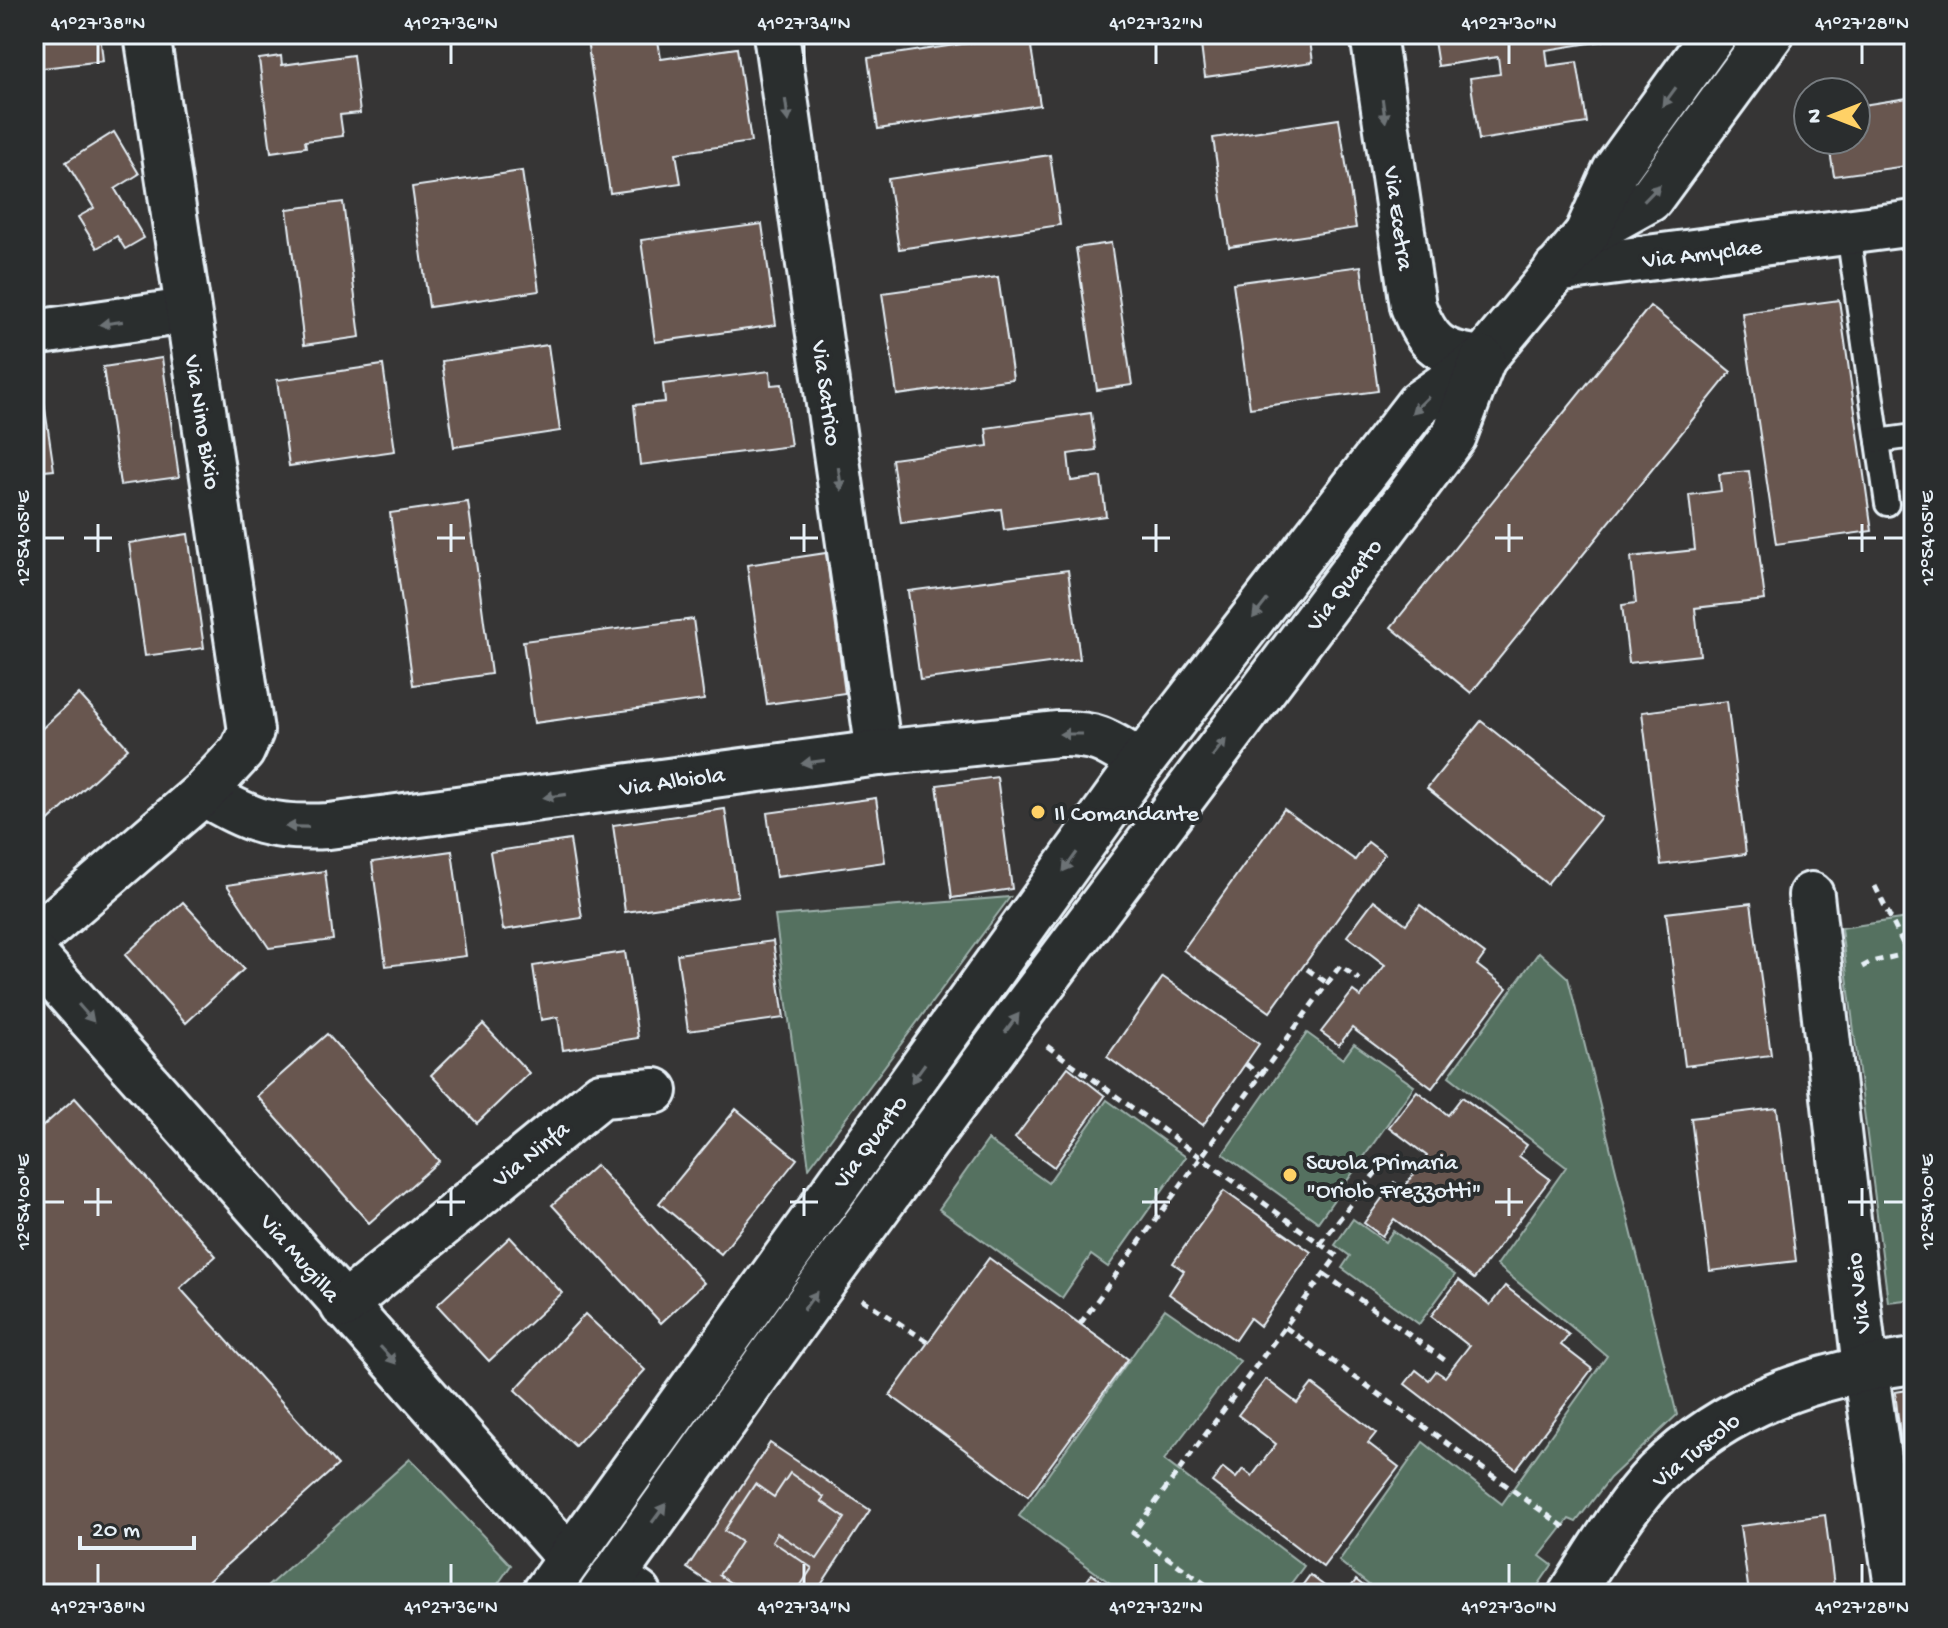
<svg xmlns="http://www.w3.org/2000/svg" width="1948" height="1628" font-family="'Gochi Hand',sans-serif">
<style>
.green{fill:#557160;stroke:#9eb1ac;stroke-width:2}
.building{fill:#685750;stroke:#e8f1f8;stroke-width:2}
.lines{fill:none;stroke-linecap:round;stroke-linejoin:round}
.service-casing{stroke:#e8f1f8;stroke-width:28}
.minor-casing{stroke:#e8f1f8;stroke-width:50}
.tertiary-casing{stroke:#e8f1f8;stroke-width:50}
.path{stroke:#e8f1f8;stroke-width:5;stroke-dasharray:8 6;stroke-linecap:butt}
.service{stroke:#2a2d2e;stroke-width:22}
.minor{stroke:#2a2d2e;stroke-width:44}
.tertiary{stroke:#2a2d2e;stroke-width:44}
.oneway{fill:#6c7275}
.ticks{fill:none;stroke:#e8f1f8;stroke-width:3}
.poi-dot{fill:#ffd166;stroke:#2a2d2e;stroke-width:3}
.labels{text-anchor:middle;stroke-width:8;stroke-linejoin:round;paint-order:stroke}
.street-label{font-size:24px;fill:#e8f1f8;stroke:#2a2d2e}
.poi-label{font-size:24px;fill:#e8f1f8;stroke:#2a2d2e;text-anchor:start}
.neatline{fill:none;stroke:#e8f1f8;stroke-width:3}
.ticks-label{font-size:20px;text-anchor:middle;fill:#e8f1f8}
</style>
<rect width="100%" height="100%" fill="#363535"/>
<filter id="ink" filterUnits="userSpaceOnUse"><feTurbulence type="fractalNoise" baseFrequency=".0125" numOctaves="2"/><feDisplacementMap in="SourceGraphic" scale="16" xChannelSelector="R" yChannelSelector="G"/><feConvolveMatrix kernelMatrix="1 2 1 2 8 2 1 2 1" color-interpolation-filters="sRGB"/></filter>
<g filter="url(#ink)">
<g class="green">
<polygon points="1010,897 809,1168 775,916"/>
<polygon points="1914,917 1914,1299 1888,1302 1841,928"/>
<polygon points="1539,952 1568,978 1677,1415 1610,1478 1576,1522 1569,1519 1540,1556 1552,1565 1532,1594 1380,1594 1339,1561 1423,1442 1502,1504 1607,1356 1497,1265 1566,1167 1449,1076"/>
<polygon points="1307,1033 1343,1059 1354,1044 1414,1086 1318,1222 1223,1154"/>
<polygon points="1107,1100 1186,1157 1108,1267 1091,1255 1062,1298 939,1209 988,1140 1048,1183"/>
<polygon points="1353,1219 1385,1242 1393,1231 1455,1275 1419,1324 1342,1268 1350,1256 1335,1245"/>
<polygon points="1165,1309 1240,1361 1164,1460 1304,1566 1283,1594 1125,1594 1019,1516"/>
<polygon points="410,1459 511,1565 491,1594 259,1594"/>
</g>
<g class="building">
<polygon points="34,34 100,34 103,61 34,69"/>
<polygon points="627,34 657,34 661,59 737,48 751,142 676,153 681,183 610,193 587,40"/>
<polygon points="1029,34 1040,105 878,129 868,58"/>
<polygon points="1176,34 1309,34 1313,62 1205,77 1200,37 1177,40"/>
<polygon points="1433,34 1602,34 1603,41 1546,50 1548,66 1577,62 1587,123 1479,140 1470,78 1500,74 1498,57 1438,66"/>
<polygon points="353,55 360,113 340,115 343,136 305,141 306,147 271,152 259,59 281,56 282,65"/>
<polygon points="1914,97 1914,165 1834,176 1828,140 1856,140 1856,106"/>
<polygon points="1339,119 1356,228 1229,247 1213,138"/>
<polygon points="114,132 139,174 115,189 144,238 125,249 117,236 97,248 78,217 94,208 66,162"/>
<polygon points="1050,155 1060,225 899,249 888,179"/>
<polygon points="522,171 539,291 429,307 412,187"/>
<polygon points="343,202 360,337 304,345 287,209"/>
<polygon points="762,224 776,325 655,342 641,240"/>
<polygon points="1111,243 1132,385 1097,390 1076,248"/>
<polygon points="1361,266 1378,391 1250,408 1233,283"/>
<polygon points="998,277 1013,379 897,395 882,293"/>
<polygon points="1839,300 1872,531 1776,544 1742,313"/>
<polygon points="1650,306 1731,372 1471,693 1391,627"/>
<polygon points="548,345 560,431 454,447 442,361"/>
<polygon points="162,358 179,477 120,485 103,367"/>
<polygon points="383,365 395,451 289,466 277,380"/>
<polygon points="39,368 54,470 34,472 34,369"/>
<polygon points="770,371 771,385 782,384 791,446 640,465 634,405 665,402 663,384"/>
<polygon points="1091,413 1096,450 1068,454 1071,481 1101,477 1106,516 1004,530 1001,509 901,523 892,459 988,446 986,428"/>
<polygon points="1749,471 1765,600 1695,608 1700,655 1629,663 1622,605 1636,603 1631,557 1695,550 1689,495 1721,491 1719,474"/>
<polygon points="468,502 491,674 413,685 390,513"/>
<polygon points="188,534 204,648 145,656 129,543"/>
<polygon points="826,553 845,693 767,704 747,565"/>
<polygon points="1068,570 1080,659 920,680 908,591"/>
<polygon points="693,619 704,700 534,723 523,641"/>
<polygon points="79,694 128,748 41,828 34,820 34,736"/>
<polygon points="1727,701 1746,854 1661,865 1642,712"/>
<polygon points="1481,721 1601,817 1547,884 1427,788"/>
<polygon points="997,777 1012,889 952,898 937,785"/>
<polygon points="876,798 885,862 776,877 767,813"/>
<polygon points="725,809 738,896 625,912 613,825"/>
<polygon points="1284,809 1355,860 1368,842 1384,854 1270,1012 1183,950"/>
<polygon points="570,840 582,918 503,930 490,852"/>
<polygon points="452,851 466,956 386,966 372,862"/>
<polygon points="325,871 333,940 269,948 227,885"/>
<polygon points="1374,900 1406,924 1420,905 1485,954 1477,965 1507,988 1432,1088 1352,1028 1339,1045 1321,1032 1353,991 1361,997 1385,965 1347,936"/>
<polygon points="183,902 244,969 186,1023 125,955"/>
<polygon points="1751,903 1771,1055 1685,1066 1666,913"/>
<polygon points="773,941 784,1018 688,1031 677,954"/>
<polygon points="625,952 638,1038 563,1050 558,1017 541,1020 533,966"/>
<polygon points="1163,977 1259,1044 1203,1125 1107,1057"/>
<polygon points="483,1024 529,1073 477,1123 431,1075"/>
<polygon points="327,1034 439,1161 369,1223 257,1096"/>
<polygon points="1068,1067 1105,1096 1054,1167 1015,1138"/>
<polygon points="1417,1091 1448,1115 1462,1097 1527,1145 1519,1156 1550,1179 1474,1279 1394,1219 1382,1236 1364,1223 1394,1182 1403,1188 1427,1156 1389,1127"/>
<polygon points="75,1098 216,1256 180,1288 338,1465 194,1594 34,1594 34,1134"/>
<polygon points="1777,1108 1796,1261 1710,1271 1691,1118"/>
<polygon points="736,1109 797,1159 721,1254 659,1203"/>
<polygon points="596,1165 704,1283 661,1323 552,1205"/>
<polygon points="1224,1191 1311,1252 1260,1326 1250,1318 1235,1340 1169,1294 1184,1271 1173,1263"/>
<polygon points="510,1237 562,1293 489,1361 437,1305"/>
<polygon points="989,1258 1128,1359 1028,1496 890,1395"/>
<polygon points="1459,1280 1490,1305 1505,1286 1569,1335 1561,1345 1592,1369 1516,1469 1405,1384 1416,1370 1429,1380 1436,1371 1445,1377 1469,1346 1431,1316"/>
<polygon points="585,1314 645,1370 575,1446 515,1390"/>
<polygon points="1266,1379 1297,1403 1312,1384 1376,1433 1368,1443 1399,1467 1323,1567 1212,1482 1223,1468 1236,1478 1243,1469 1252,1476 1276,1444 1238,1415"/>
<polygon points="1914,1389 1914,1552 1895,1392"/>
<polygon points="770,1443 870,1510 815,1594 726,1594 687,1568"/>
<polygon points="790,1473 824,1497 821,1501 845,1518 817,1559 777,1533 772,1541 812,1568 795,1594 747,1594 719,1575 741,1542 724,1531 755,1484 774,1497"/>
<polygon points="1825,1515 1835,1594 1749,1594 1740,1526"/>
<polygon points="1092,1574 1119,1594 1077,1594"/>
<polygon points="1310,1575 1335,1594 1296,1594"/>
<polygon points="1356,1580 1374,1594 1346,1594"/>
</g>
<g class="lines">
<defs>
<g id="service">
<polyline points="1848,233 1887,504"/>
<polyline points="1878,441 1914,436"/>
</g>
<g id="minor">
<polyline points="776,34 879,753"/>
<path d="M1373,34l40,272c15,40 28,48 70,53"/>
<polyline points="1556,270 1914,223"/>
<polyline points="34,333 187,311"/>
<path d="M203,793c49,29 68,36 126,33l550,-73 179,-19c40,-1 50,8 83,29"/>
<polyline points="1811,895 1865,1368 1898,1594"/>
<polyline points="34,939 203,793 242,751 251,731 147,34"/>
<polyline points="34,955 569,1558"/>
<polyline points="343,1306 601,1095 655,1091"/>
<polyline points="613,1576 639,1594"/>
<path d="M1571,1594c25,-38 54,-88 85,-120 72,-71 160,-100 258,-113"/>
</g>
<g id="tertiary">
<polyline points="1587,234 1650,199 1771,34"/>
<polyline points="544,1594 1141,763 1419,403 1483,359 1587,234 1615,171 1714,34"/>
<polyline points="601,1594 827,1277 1014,1022 1454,436 1483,359"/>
</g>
</defs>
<use href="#service" class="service-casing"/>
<use href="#minor" class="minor-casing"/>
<use href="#tertiary" class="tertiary-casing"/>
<g class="path">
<polyline points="1875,886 1908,954"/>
<polyline points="1862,967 1871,962 1914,952"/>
<polyline points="1307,969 1327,983"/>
<polyline points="1047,1046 1337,1256 1133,1533 1219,1594"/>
<polyline points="1246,1064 1260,1076"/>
<polyline points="1320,1244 1387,1158 1405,1171"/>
<polyline points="1324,1274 1446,1361"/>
<polyline points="862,1299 928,1342"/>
<polyline points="1080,1324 1340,966 1360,980"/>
<polyline points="1285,1327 1567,1529"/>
</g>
<use href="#service" class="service"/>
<use href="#minor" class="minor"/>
<use href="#tertiary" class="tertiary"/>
</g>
<defs><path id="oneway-solid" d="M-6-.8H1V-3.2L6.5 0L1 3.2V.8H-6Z" transform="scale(2)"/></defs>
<g class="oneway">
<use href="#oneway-solid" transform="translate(1669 97) rotate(126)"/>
<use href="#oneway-solid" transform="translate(787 111) rotate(82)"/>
<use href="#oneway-solid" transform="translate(1384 111) rotate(82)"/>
<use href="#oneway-solid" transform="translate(1652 193) rotate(-46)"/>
<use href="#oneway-solid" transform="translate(111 323) rotate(172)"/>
<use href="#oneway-solid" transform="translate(1420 405) rotate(136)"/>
<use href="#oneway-solid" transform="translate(840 479) rotate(82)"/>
<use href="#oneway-solid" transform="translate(1260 609) rotate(128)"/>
<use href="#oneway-solid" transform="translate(1071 734) rotate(-180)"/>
<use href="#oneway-solid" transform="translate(1219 748) rotate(-53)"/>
<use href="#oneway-solid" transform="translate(813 762) rotate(172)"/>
<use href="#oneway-solid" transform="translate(555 796) rotate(172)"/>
<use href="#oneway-solid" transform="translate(297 827) rotate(-179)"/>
<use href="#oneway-solid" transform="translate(1070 862) rotate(126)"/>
<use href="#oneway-solid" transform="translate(86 1013) rotate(49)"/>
<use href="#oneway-solid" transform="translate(1012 1023) rotate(-54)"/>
<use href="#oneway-solid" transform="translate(918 1073) rotate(126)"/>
<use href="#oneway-solid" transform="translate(810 1301) rotate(-54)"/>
<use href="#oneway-solid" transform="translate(388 1355) rotate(48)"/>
<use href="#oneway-solid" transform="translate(659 1513) rotate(-54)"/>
</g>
</g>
<path class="ticks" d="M98,44v20M451,44v20M804,44v20M1156,44v20M1509,44v20M1862,44v20M98,524v28M451,524v28M804,524v28M1156,524v28M1509,524v28M1862,524v28M44,538h20M84,538h28M437,538h28M790,538h28M1142,538h28M1495,538h28M1848,538h28M1884,538h20M98,1188v28M451,1188v28M804,1188v28M1156,1188v28M1509,1188v28M1862,1188v28M44,1202h20M84,1202h28M437,1202h28M790,1202h28M1142,1202h28M1495,1202h28M1848,1202h28M1884,1202h20M98,1564v20M451,1564v20M804,1564v20M1156,1564v20M1509,1564v20M1862,1564v20"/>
<g class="poi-dot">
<circle cx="1038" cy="812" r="8"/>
<circle cx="1290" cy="1175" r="8"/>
</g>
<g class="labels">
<g class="street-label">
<text transform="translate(1400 218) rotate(82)" y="8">Via Ecetra</text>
<text transform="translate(1702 252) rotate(-7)" y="8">Via Amyclae</text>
<text transform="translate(828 393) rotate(82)" y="8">Via Satrico</text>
<text transform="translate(204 422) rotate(81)" y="8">Via Nino Bixio</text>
<text transform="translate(1343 584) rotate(-53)" y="8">Via Quarto</text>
<text transform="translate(672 780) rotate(-8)" y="8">Via Albiola</text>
<text transform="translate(869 1141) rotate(-54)" y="8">Via Quarto</text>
<text transform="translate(530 1153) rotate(-39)" y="8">Via Ninfa</text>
<text transform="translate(301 1257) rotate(49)" y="8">Via Mugilla</text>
<text transform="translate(1857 1293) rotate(-97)" y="8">Via Veio</text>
<text transform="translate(1695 1449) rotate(-39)" y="8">Via Tuscolo</text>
</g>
<g class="poi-label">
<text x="1054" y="820">Il Comandante</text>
<text x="1306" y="1169">Scuola Primaria<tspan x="1306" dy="28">"Oriolo Frezzotti"</tspan></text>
</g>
</g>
<rect width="1948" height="1628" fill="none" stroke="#2a2d2e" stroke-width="88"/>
<g transform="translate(1832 116) rotate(270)"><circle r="38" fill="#2a2d2e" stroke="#767b7f" stroke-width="2"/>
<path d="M0-6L14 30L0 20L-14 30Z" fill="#ffd166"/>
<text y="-12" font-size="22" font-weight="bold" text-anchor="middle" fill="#e8f1f8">N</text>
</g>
<path d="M80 1536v12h114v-12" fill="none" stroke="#e8f1f8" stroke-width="4"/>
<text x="92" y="1536" font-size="24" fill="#e8f1f8" stroke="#2a2d2e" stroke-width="6" paint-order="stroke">20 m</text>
<rect x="44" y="44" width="1860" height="1540" class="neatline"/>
<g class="ticks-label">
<text x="98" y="29">41°27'38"N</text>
<text x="451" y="29">41°27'36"N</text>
<text x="804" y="29">41°27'34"N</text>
<text x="1156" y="29">41°27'32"N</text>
<text x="1509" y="29">41°27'30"N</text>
<text x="1862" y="29">41°27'28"N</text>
<text transform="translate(1926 538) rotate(-90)" y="7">12°54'05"E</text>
<text transform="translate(22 538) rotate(-90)" y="7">12°54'05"E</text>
<text transform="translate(1926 1202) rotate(-90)" y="7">12°54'00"E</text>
<text transform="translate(22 1202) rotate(-90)" y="7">12°54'00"E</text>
<text x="98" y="1613">41°27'38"N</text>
<text x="451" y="1613">41°27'36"N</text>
<text x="804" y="1613">41°27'34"N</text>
<text x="1156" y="1613">41°27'32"N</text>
<text x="1509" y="1613">41°27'30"N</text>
<text x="1862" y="1613">41°27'28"N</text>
</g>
</svg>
